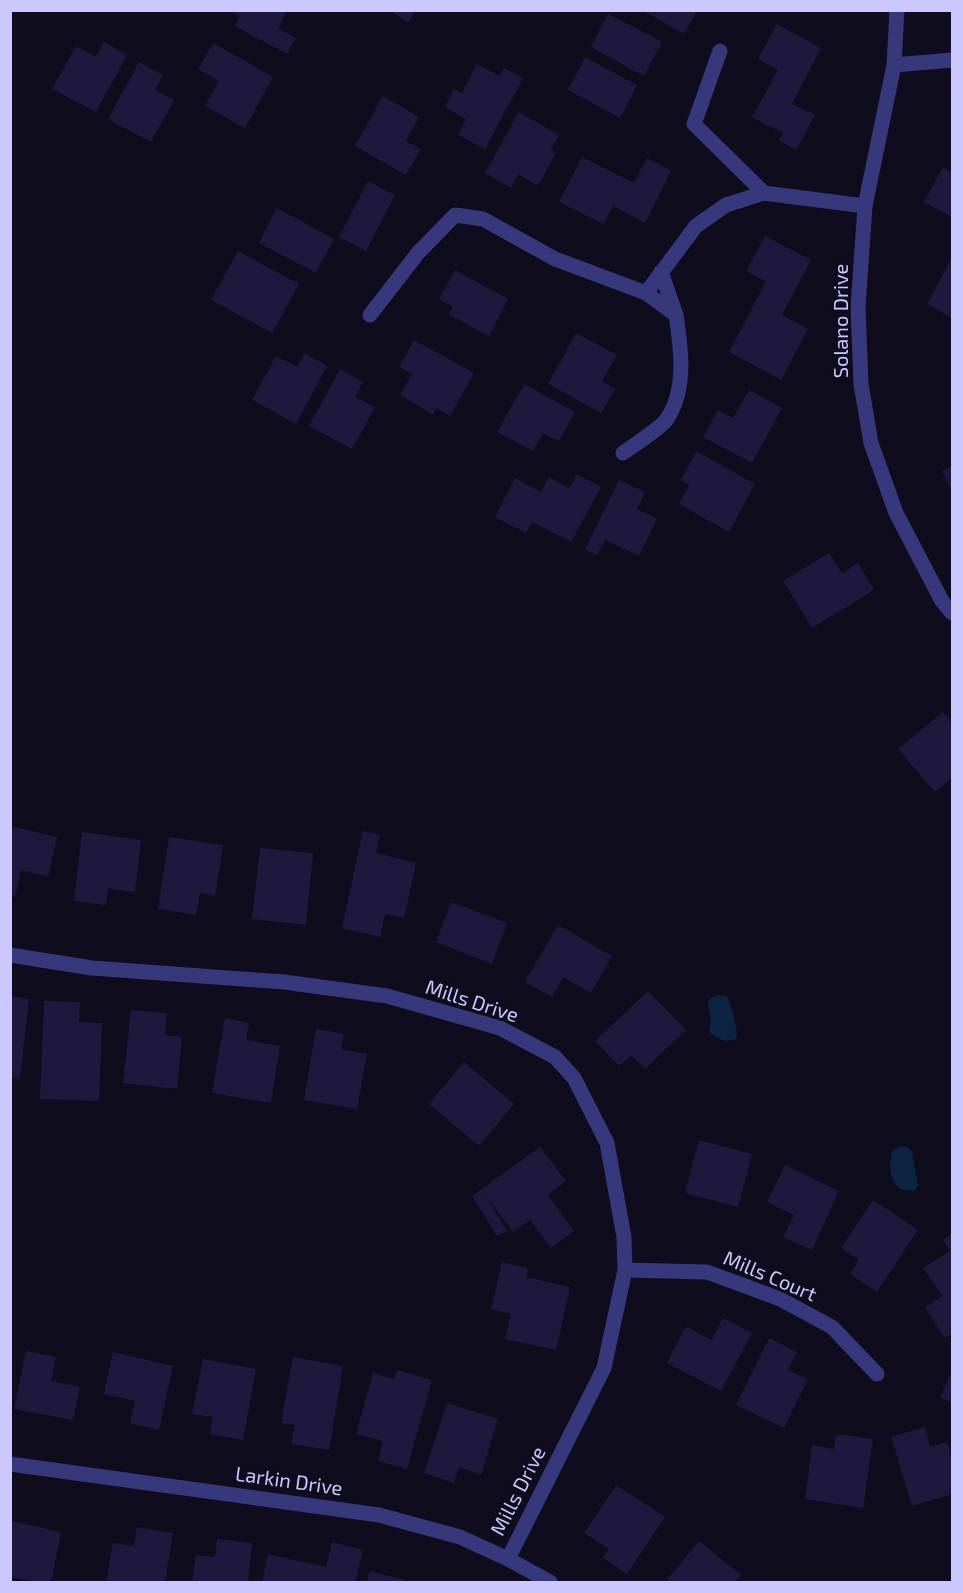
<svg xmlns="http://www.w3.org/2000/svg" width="963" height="1593" font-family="'Exo 2',sans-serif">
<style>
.water{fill:#0c2341}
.building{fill:#1e183d}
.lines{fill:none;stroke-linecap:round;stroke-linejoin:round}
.minor{stroke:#37387b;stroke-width:15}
.labels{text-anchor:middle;stroke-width:6;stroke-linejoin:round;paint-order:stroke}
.street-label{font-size:20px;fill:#ccc8fe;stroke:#0e0c1d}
</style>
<rect width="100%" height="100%" fill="#0e0c1d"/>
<g class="water">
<path d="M719,995l8,1c4,10 12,35 9,43 -10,5 -20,-2 -27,-7l2,-14 -3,-12 1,-7z"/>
<path d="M902,1146l6,2 4,4 6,34 -4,5 -14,-2c-11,-10 -12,-25 -7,-39z"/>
</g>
<g class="building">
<polygon points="229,10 287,10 278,28 296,38 287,54 235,26 240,16"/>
<polygon points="388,10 416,10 409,22"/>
<polygon points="642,10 697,10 684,34"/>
<polygon points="608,14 662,42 644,76 591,47"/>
<polygon points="777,24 821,48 792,104 815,115 796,150 779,140 783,133 752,117 778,70 758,59"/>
<polygon points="104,42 127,55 96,112 52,89 76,46 96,57"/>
<polygon points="213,43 273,77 245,128 205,106 219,81 198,69"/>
<polygon points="585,57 637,85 620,118 568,90"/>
<polygon points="139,62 163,75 155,90 174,100 151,142 108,119"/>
<polygon points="477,64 500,76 504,68 523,78 485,149 458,135 466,119 445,107 454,89 462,93"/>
<polygon points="383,96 419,117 406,141 421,149 406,175 355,146"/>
<polygon points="519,112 559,135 551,150 556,153 538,186 518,174 511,188 485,173"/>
<polygon points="582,157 634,183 647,158 671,171 645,223 613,206 603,224 559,202"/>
<polygon points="943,167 952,172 952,217 924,202"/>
<polygon points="368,181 395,195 366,251 339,237"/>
<polygon points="277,208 334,239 316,273 259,243"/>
<polygon points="765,236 811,260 782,315 808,329 781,380 729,352 766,282 746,271"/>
<polygon points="238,251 299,284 272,333 211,300"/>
<polygon points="951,259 952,260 952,318 927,304"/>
<polygon points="455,270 508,299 489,336 449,315 453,307 439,299"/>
<polygon points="576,333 617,355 602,381 615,389 601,413 548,384"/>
<polygon points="414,340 474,373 450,416 436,408 433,414 400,395 412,374 399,367"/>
<polygon points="305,353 327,366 296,424 252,400 276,356 297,367"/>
<polygon points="340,369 363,382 355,397 375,407 352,449 309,426"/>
<polygon points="524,384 575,412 559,441 543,433 533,451 497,432"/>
<polygon points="749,390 782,408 752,463 703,437 718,410 733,418"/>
<polygon points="696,451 755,484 729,532 679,504 689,485 681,480"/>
<polygon points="952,466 952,491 942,471"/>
<polygon points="577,474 601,487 571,542 532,522 526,533 495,517 515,478 541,492 549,477 569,488"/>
<polygon points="619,480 645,492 637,509 657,519 639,556 605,540 597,555 585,549"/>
<polygon points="829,553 842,573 858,563 874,590 812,628 783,581"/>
<polygon points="943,712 952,723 952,778 935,792 898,749"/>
<polygon points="10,826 57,837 48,876 21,870 15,897 10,896"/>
<polygon points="363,831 380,835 376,853 416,863 404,918 385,914 380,937 342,928"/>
<polygon points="82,832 141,840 135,892 108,889 106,905 74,901"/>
<polygon points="169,837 223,845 215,896 200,893 196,915 158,909"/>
<polygon points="260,848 313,853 306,925 252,919"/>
<polygon points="451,902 507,923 492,964 436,942"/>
<polygon points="558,925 612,956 591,993 563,977 552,997 525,982"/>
<polygon points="648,991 686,1030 645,1069 632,1055 619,1066 595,1041"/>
<polygon points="10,996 29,999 20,1079 10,1078"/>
<polygon points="44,1001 80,1002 79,1022 102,1023 99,1101 40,1099"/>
<polygon points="131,1010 167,1013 165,1035 182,1037 177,1089 123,1083"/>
<polygon points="225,1018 249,1023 246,1040 280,1046 271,1103 212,1093"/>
<polygon points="316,1029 344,1034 341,1049 367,1054 357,1109 304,1100"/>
<polygon points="464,1062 514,1104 479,1146 429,1104"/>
<polygon points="699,1140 752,1154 738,1207 685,1193"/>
<polygon points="540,1147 566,1181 548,1195 574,1231 551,1248 530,1220 513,1232 484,1193 507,1231 497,1236 472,1196"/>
<polygon points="785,1165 839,1191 812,1250 783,1237 794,1215 767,1202"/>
<polygon points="873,1200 918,1230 877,1292 850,1274 859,1260 841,1248"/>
<polygon points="952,1234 952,1333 945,1338 925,1308 942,1296 923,1268 950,1251 943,1240"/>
<polygon points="502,1262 528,1268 526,1277 570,1287 556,1350 505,1339 511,1314 491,1309"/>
<polygon points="723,1318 752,1333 721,1391 667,1363 686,1326 711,1340"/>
<polygon points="769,1338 797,1352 788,1370 808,1379 784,1428 736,1405"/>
<polygon points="26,1351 56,1357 51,1381 80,1387 73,1420 14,1409"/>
<polygon points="113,1352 173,1366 159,1430 130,1423 135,1401 104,1394"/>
<polygon points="293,1357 343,1366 329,1450 291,1444 295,1425 281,1423"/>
<polygon points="203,1359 256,1369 243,1440 210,1434 213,1417 192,1414"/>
<polygon points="397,1370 432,1380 407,1469 378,1461 383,1441 356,1434 373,1373 394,1379"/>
<polygon points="952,1371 952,1403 940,1397"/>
<polygon points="447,1403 498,1419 481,1475 459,1467 454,1483 424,1473"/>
<polygon points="925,1427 930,1447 947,1442 952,1459 952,1494 912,1506 891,1437"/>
<polygon points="836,1434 873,1439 863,1508 805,1499 812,1445 834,1449"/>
<polygon points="616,1485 665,1517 627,1574 603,1558 609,1549 584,1533"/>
<polygon points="11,1521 61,1532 51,1582 38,1582 10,1577"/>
<polygon points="137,1527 173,1533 165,1582 106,1582 113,1543 134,1546"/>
<polygon points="217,1539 252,1543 248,1582 192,1582 196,1555 215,1557"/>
<polygon points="699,1541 741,1575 735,1582 670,1582 667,1580"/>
<polygon points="332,1542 363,1550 355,1582 262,1582 268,1554 326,1567"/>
<polygon points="370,1571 412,1582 367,1582"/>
</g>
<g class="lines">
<g class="minor">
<polyline points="897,10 894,65 865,206 858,307 861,384 871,443 896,513 942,601 952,613"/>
<polyline points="720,51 694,124 764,193"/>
<polyline points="894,65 952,60"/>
<polyline points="661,272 676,315"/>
<polyline points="646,293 696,226 726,205 764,193 865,206"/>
<path d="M370,315l48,-62 37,-38 28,4 72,40 91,34 30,22c5,33 11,74 -9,104 -6,9 -33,26 -44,34"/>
<polyline points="10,955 92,968 284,982 387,996 500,1028 555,1057 574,1078 607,1143 624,1237 625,1270 604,1368 508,1559"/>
<polyline points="625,1270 707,1272 780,1299 832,1327 877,1374"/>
<polyline points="10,1464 379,1515 460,1537 508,1559 550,1582"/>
</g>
</g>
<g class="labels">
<g class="street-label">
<text transform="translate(841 321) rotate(-90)" y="7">Solano Drive</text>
<text transform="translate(472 1001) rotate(18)" y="7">Mills Drive</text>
<text transform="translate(770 1276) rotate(23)" y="7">Mills Court</text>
<text transform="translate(289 1481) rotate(8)" y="7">Larkin Drive</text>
<text transform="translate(518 1491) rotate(-63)" y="7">Mills Drive</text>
</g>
</g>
<rect width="963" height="1593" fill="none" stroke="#ccc8fe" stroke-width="24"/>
</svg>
